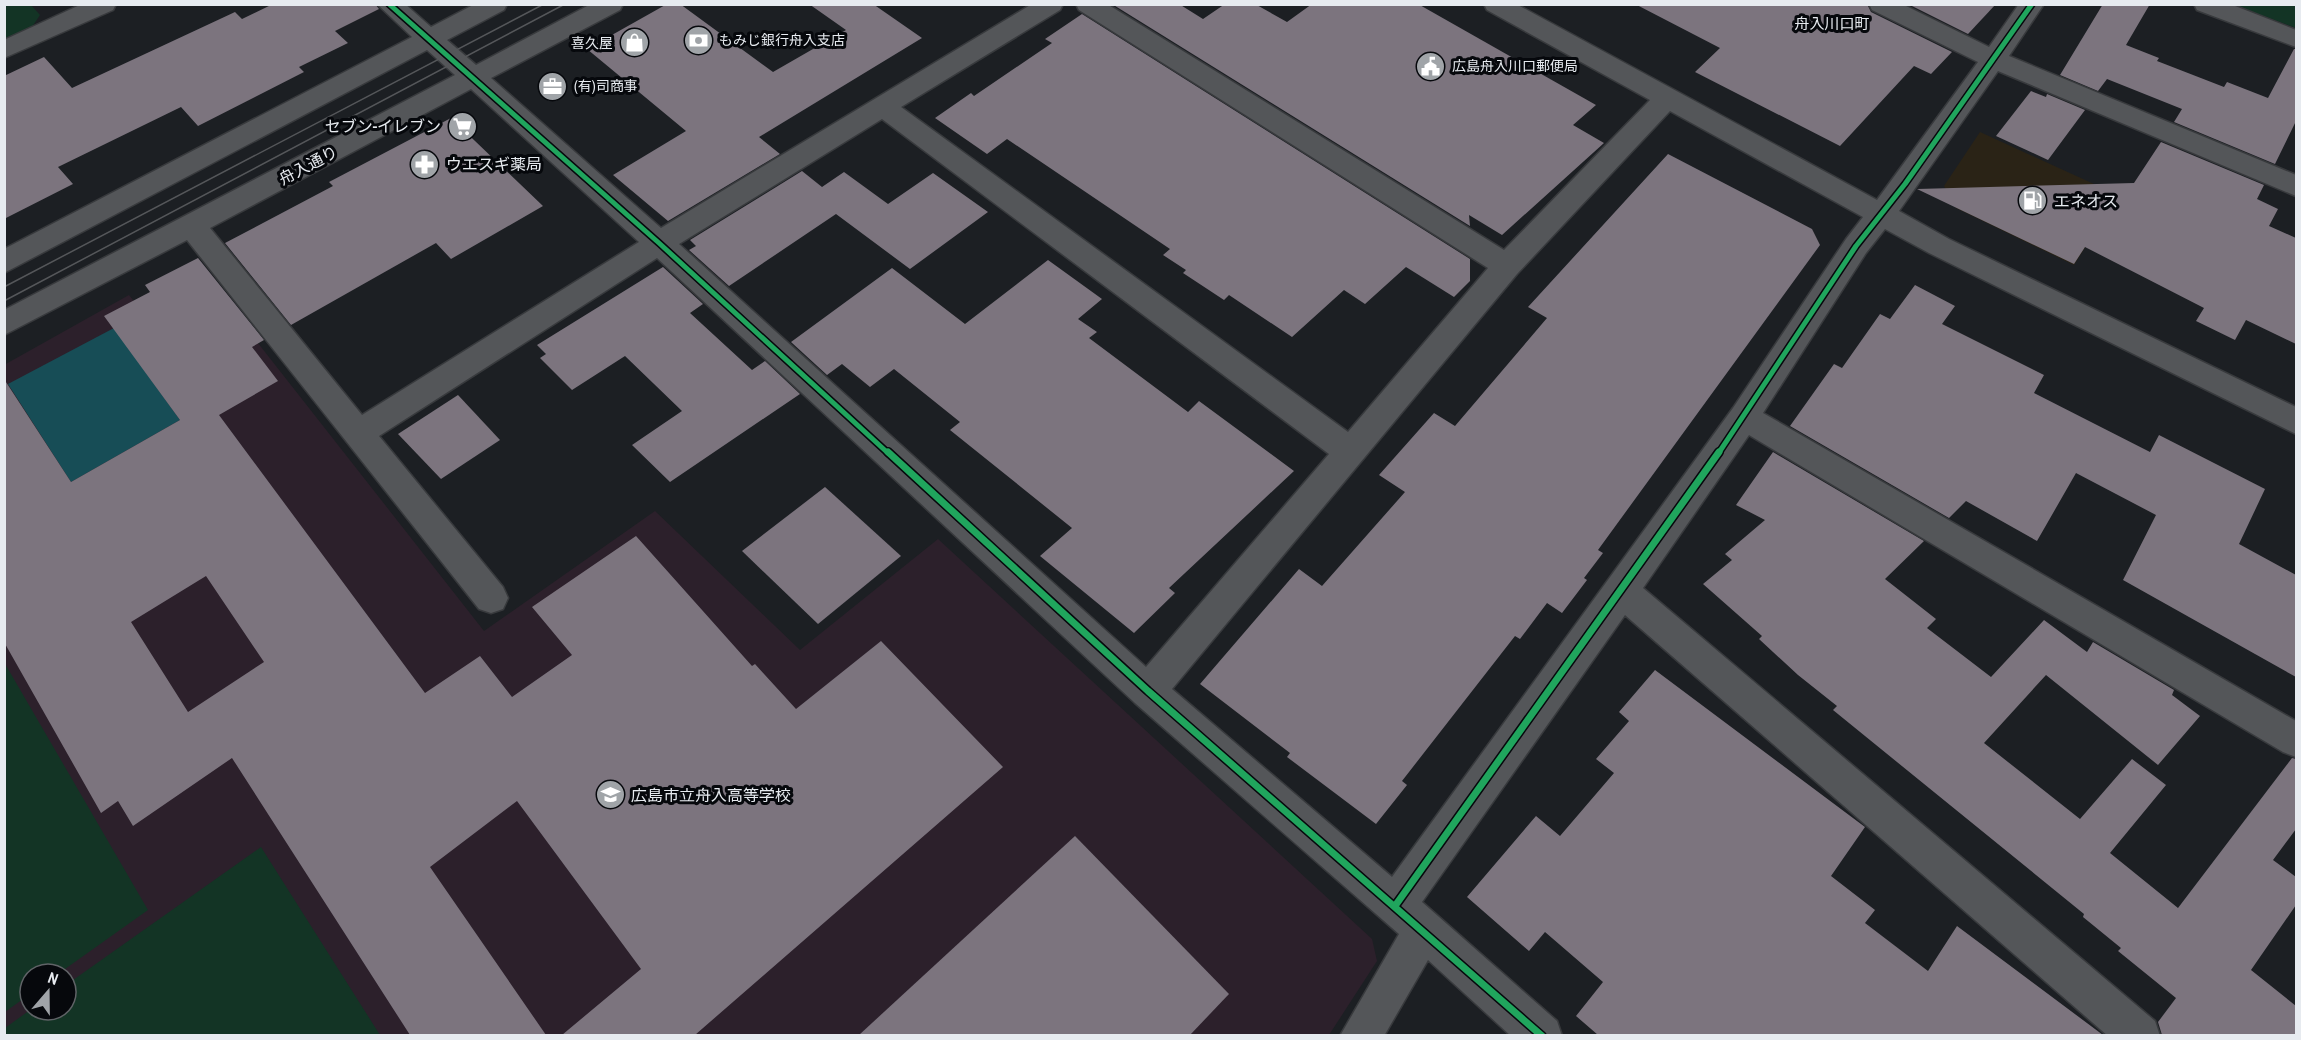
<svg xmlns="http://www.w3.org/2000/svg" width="2301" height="1040" font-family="'Archivo Narrow','Noto Sans JP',sans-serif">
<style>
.commercial{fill:#2a2316}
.education{fill:#2c202b;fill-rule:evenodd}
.green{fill:#133425}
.water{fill:#174d56}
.building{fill:#7c747e;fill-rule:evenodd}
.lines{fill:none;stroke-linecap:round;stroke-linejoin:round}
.minor-casing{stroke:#383a3d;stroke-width:3}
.minor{fill:#545659;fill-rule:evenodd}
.tram{stroke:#55575a;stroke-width:1.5}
.cycleway-far1-casing{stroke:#06080c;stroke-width:8}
.cycleway-casing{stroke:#06080c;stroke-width:10}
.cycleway-far1{stroke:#20a55d;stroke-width:5}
.cycleway{stroke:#20a55d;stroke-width:7}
.labels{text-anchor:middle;stroke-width:6;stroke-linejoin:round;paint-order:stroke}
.far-poi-label{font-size:14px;fill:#e7ebf0;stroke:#06080c;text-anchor:start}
.far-neighbourhood-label{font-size:15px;fill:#e7ebf0;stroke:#06080c}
.poi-label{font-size:16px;fill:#e7ebf0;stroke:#06080c;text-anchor:start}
.street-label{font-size:16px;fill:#e7ebf0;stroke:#06080c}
</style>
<rect width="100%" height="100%" fill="#1c1f23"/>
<polygon class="commercial" points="1980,132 2118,195 2074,265 1956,208 1944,186"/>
<path class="education" d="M129,295l44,55 63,-35 248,316 171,-120 145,139 138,-111 434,400 5,22 -48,74h-1324l-1,-670zM30,974h36v36h-36z"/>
<g class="green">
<polygon points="4,5 31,5 40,15 30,30 5,41"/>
<polygon points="2234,5 2296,5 2296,28"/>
<polygon points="4,662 148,910 58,974 30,974 30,994 5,1012"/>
<polygon points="261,847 380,1035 5,1035 5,1028 30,1010 66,1010 66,985"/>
</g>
<polygon class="water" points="114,328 180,420 71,482 8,384"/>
<g class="building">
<polygon points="273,4 375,4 379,9 335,31 348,43 299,67 304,72 198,126 181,107 58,167 73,184 4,219 4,76 44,57 72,88 235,12 242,19"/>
<polygon points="667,4 680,4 773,72 846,30 809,4 873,4 922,38 759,137 780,154 668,221 613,175 686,131 587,49"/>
<polygon points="1112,4 1179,4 1203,19 1225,4 1255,4 1287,22 1312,4 1418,4 1596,105 1573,125 1604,143 1502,235 1469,215 1470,226"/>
<polygon points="1635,4 1867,4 1871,12 1952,52 1931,74 1914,66 1840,146 1695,72 1720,48"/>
<polygon points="1908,4 1996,4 1968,34"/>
<polygon points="2103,4 2150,4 2126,45 2159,58 2157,61 2224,87 2227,82 2268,98 2294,49 2296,49 2296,121 2275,164 2174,122 2182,109 2107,79 2098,91 2060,75"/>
<polygon points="1082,14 1470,259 1470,281 1454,297 1406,267 1365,304 1344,290 1292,337 1229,295 1224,300 1183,273 1186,270 1163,255 1170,249 1007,139 987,154 935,118 971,93 974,96 1052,43 1045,39"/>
<polygon points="2031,91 2046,97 2047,94 2085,110 2048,160 1996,136"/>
<polygon points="451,118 543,206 451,259 436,243 291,325 225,243 333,186 329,182"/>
<polygon points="2161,142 2264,185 2257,199 2278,209 2269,226 2296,238 2296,344 2246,320 2235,340 2196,321 2204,308 2085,247 2074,264 1917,189 2134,183"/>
<polygon points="1668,154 1812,229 1820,245 1598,550 1603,553 1584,578 1587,580 1562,613 1547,603 1520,639 1515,636 1402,781 1407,785 1376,824 1287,757 1290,753 1200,684 1299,569 1322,586 1405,492 1379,475 1434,413 1455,426 1547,318 1528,307"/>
<polygon points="802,171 822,187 844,172 888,204 933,173 988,212 910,269 836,214 729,286 689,250 696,246 690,240"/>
<path d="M198,258l66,82 -12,7 26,34 -59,34 206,278 55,-37 32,41 60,-42 -40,-48 104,-71 116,130 3,-2 41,45 85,-68 122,126 -308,268h-133l79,-66 -124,-168 -87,66 116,168h-136l-178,-277 -99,68 -15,-25 -17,12 -97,-171v-263l67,103 109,-62 -76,-104 46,-24 -5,-7zM206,576l58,86 -76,50 -57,-90z"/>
<polygon points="1048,260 1102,299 1078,319 1097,332 1089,338 1188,412 1199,401 1294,471 1169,588 1175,593 1134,633 1040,556 1072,528 950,430 960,422 894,369 870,387 842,364 827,375 791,342 892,268 965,324"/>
<polygon points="663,267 703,304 690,313 752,370 765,361 800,394 670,482 632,445 682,411 625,356 572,390 540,358 546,354 537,345"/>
<polygon points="1915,285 1955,306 1942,324 2044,375 2034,393 2150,452 2159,435 2265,489 2239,544 2296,575 2296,677 2123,580 2156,515 2076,473 2037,541 1966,501 1949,518 1790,426 1834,364 1842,368 1880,314 1890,319"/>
<polygon points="458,395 500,440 441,479 398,434"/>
<polygon points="1773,452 1924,541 1885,579 1936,619 1927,628 1991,677 2044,620 2087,652 2093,642 2174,690 2172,695 2200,716 2158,765 2046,675 1984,743 2080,819 2132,759 2166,785 2110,853 2178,908 2292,758 2296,759 2296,829 2273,860 2296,877 2296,905 2251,970 2296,1006 2296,1035 2162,1035 2158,1022 2176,998 2118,951 2121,948 2083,917 2084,914 1833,710 1837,706 1798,675 1759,639 1762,636 1703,584 1732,560 1725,554 1765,520 1736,505"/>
<polygon points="825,487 901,556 818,624 742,551"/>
<polygon points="1655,670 1865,827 1831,876 1875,910 1865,923 1928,971 1957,926 2103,1035 1598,1035 1576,1016 1603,982 1545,932 1529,951 1467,897 1536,816 1560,836 1614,773 1596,759 1629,721 1619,712"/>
<polygon points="1075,836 1229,994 1190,1035 859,1035"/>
</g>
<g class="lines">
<defs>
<g id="minor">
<polygon points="82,4 116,4 113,10 4,58 4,40"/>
<path d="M377,4h28l26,23 44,-23h32l-3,6 -57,30 29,25 115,-61h32l-3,6 -129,68 170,150 371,-224h31l-3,6 -159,97 447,325 140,-164 -409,-258 -3,-6h31l397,246 146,-150 -163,-90 -3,-6h32l361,196 101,-138 -106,-52 -3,-6h33l87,43 30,-43h25l-35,52 287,119v21l-298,-125 -99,140 50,28 347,168v27l-367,-181 -44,-24 -19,24 -103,160 533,308v36l-13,-5 -534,-317 -106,153 512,433 5,15h-52l-483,-421 -203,287 135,119 5,15h-51l-83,-76 -44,76h-44l59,-102 -264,-231 -478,-445 -278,178 124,151 5,11 -5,11 -12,4 -12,-4 -292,-369 -183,95v-25l451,-235 -28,-25 -423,223v-24l408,-212zM471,89l168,153 -277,173 -152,-187zM1670,111l193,106 -17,22 -113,169 -341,469 -220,-188 345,-415zM882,119l447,335 -183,213 -467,-423z"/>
<polygon points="2194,4 2230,4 2296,30 2296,47 2197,10"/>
</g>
</defs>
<use href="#minor" class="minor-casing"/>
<use href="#minor" class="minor"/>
<g class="tram">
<polyline points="4,287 544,4"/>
<polyline points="4,301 565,4"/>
</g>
<defs>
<g id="cycleway-far1">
<polyline points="389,4 659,243 889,454"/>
<polyline points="1718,454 1856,246 1905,184 2032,4"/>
</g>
<g id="cycleway">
<polyline points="888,452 1148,691 1542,1036"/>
<polyline points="1395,906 1719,452"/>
</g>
</defs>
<use href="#cycleway-far1" class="cycleway-far1-casing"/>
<use href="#cycleway" class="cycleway-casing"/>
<use href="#cycleway-far1" class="cycleway-far1"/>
<use href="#cycleway" class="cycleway"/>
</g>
<defs>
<symbol id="bank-disc" viewBox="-11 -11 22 22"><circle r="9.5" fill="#a0a4a8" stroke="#06080c"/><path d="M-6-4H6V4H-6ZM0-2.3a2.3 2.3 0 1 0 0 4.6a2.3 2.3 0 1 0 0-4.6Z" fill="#fff"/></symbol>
<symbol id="shop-disc" viewBox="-11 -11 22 22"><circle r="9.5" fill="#a0a4a8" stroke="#06080c"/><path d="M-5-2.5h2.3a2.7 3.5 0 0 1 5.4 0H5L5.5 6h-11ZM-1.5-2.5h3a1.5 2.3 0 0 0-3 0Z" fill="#fff"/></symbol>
<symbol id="civic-disc" viewBox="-11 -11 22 22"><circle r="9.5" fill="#a0a4a8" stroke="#06080c"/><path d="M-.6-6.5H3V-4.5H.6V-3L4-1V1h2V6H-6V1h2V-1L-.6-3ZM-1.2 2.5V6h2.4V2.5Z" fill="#fff"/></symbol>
<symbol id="office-disc" viewBox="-11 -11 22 22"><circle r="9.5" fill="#a0a4a8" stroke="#06080c"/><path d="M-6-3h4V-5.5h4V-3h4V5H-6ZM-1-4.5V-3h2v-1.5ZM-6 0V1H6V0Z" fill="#fff"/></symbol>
<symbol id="supermarket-disc" viewBox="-11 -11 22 22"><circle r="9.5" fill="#a0a4a8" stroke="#06080c"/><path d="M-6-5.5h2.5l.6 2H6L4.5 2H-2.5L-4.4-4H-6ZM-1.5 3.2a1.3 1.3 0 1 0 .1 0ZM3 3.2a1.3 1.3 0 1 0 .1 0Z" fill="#fff"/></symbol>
<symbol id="pharmacy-disc" viewBox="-11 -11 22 22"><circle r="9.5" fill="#a0a4a8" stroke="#06080c"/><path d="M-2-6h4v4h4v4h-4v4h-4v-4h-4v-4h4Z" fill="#fff"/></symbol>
<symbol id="fuel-disc" viewBox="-11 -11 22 22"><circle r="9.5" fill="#a0a4a8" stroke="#06080c"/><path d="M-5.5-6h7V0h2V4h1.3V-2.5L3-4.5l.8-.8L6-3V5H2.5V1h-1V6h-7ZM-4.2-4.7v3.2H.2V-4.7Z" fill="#fff"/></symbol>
<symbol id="school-disc" viewBox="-11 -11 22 22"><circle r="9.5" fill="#a0a4a8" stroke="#06080c"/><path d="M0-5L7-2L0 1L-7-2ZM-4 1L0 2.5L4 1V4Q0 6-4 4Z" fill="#fff"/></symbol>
</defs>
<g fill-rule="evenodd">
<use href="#bank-disc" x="682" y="24" width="33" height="33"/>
<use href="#shop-disc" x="618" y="26" width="33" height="33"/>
<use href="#civic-disc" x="1414" y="50" width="33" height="33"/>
<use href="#office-disc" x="536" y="70" width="33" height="33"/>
<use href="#supermarket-disc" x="446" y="110" width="33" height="33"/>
<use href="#pharmacy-disc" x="408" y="148" width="33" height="33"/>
<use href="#fuel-disc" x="2016" y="184" width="33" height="33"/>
<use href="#school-disc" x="594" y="778" width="33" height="33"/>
</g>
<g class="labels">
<g class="far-poi-label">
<text x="719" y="45">もみじ銀行舟入支店</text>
<text x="613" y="48" text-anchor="end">喜久屋</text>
<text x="1452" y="71">広島舟入川口郵便局</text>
<text x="574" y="91">(有)司商事</text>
</g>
<g class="far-neighbourhood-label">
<text x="1832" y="29">舟入川口町</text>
</g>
<g class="poi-label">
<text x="441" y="132" text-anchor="end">セブン-イレブン</text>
<text x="446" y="170">ウエスギ薬局</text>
<text x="2054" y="207">エネオス</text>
<text x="631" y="801">広島市立舟入高等学校</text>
</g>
<g class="street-label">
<text transform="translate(308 165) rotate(-28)" y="6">舟入通り</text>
</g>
</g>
<rect width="2301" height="1040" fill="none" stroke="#e7ebf0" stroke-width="12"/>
<g transform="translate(48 992) rotate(20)"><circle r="28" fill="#06080c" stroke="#606367" stroke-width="1.5"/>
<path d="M0-4.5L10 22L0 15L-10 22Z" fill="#a0a4a8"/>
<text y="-9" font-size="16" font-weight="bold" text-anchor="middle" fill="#e7ebf0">N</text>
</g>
</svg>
